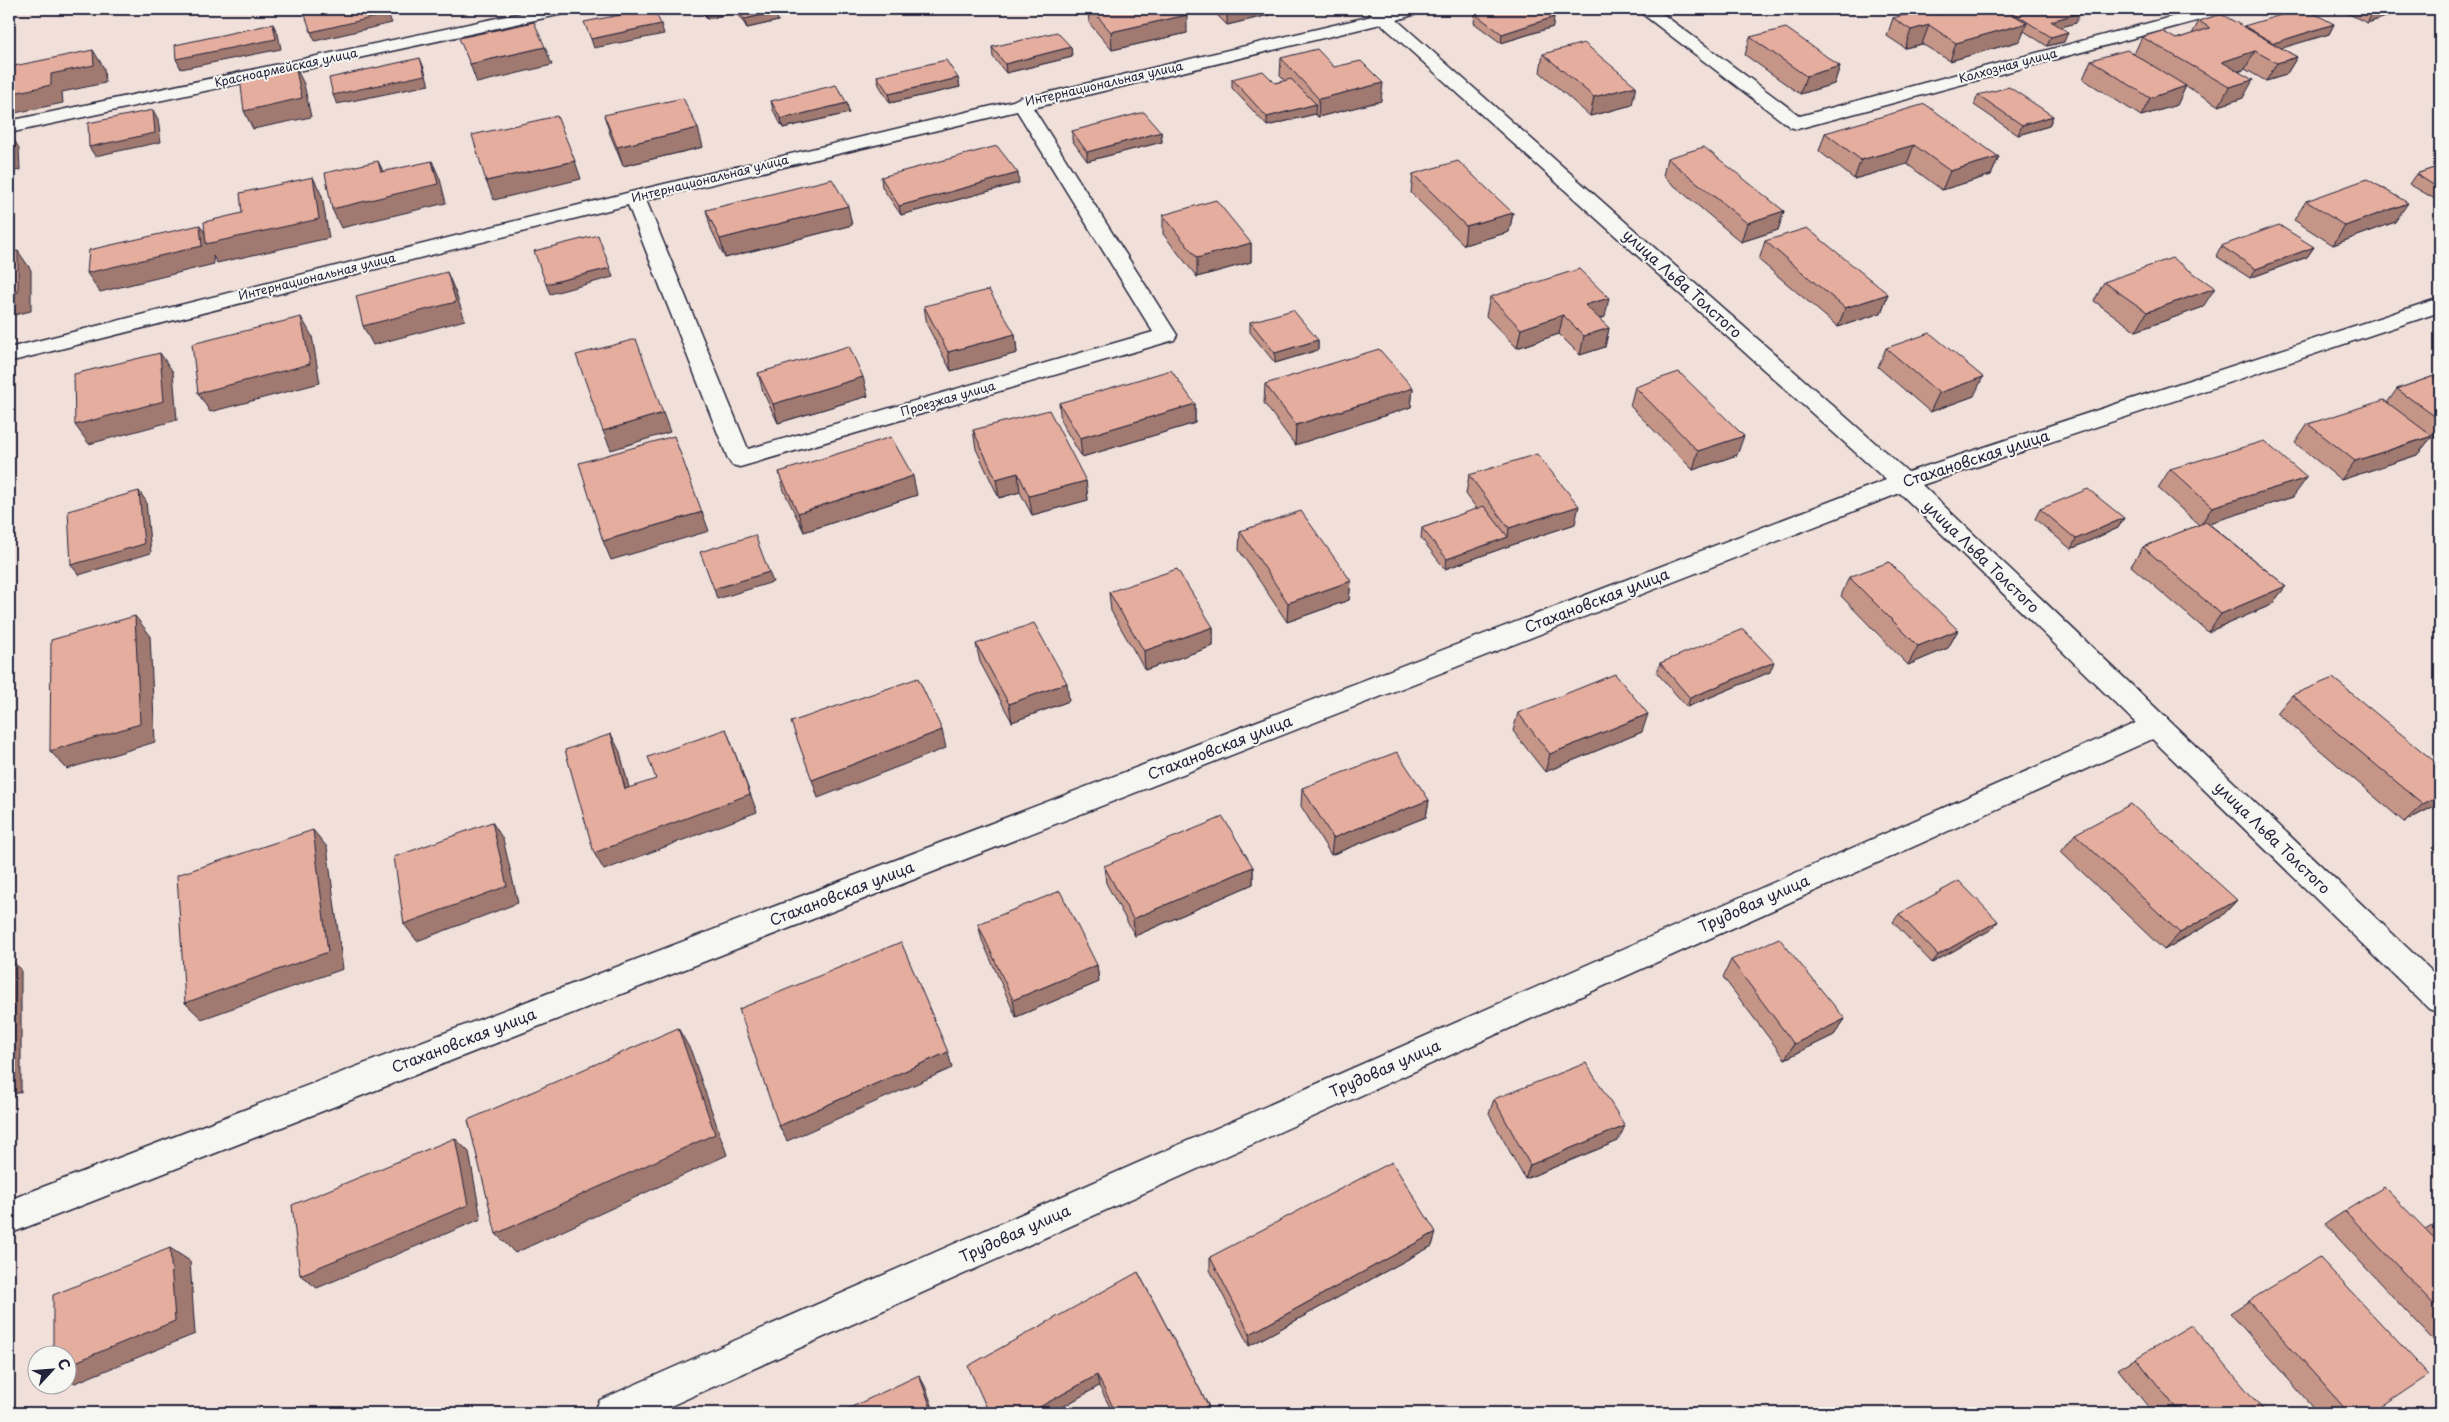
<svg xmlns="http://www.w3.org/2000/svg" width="2449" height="1422" font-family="'Playpen Sans',sans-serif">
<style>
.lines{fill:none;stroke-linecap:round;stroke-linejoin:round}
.service-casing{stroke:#22223b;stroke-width:3}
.minor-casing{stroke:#22223b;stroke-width:3}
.service{fill:#f6f6f2;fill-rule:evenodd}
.minor{fill:#f6f6f2;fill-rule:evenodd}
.wall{fill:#c59588;stroke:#22223b}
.shaded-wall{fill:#a0796f;stroke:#22223b}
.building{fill:#e5ad9e;stroke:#22223b}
.labels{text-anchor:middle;stroke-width:4;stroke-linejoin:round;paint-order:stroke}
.far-street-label{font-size:12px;fill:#22223b;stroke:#f6f6f2}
.street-label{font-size:15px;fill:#22223b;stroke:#f6f6f2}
</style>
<rect width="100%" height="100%" fill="#f1e0d9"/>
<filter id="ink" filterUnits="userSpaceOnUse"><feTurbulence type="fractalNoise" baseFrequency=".02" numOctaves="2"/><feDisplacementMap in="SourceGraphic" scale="10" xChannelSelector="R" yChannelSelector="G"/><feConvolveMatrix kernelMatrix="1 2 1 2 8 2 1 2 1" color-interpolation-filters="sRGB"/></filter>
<g filter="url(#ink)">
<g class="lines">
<defs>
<polygon id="service" points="2156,714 2166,717 2170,725 2166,733 655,1413 594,1413 600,1400"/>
<g id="minor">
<polygon points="540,9 572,9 569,13 563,14 9,133 9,121"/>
<path d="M1366,9h19l3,2 8,-2h26l-3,4 -22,7 511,452 532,-174v14l-518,173 518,494v34l-11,-4 -529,-516 -1891,741v-34l1877,-720 -505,-456 -348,84 144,227 -3,5 -434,127 -8,-2 -4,-6 -100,-254 -619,157v-14l626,-157 378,-90 8,-4 4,1 347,-82zM1017,111l136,221 -405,117 -102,-249z"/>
<polygon points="1636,9 1656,9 1800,116 2201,9 2229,9 2226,13 1797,129 1790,127"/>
</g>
</defs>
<use href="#service" class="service-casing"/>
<use href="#minor" class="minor-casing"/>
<use href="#service" class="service"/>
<use href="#minor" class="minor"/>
</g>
<g class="wall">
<polygon points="700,9 774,9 776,12 778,21 747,28 737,12 707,19"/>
<polygon points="1088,9 1181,9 1187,33 1112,50 1089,23"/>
<polygon points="1211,9 1286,9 1286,11 1227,25"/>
<polygon points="1960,9 2072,9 2076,23 2060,27 2064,42 2047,46 2024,31 2020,41 1950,61 1922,44 1905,48 1887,36 1893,18 1937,15"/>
<polygon points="2339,9 2411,9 2367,23"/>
<polygon points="1475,14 1553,27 1501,43 1474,23"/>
<polygon points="2199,21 2244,27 2244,26 2334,24 2329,34 2281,48 2297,57 2286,75 2266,81 2245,69 2239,72 2243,98 2219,106 2186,86 2177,105 2141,116 2083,79 2091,60 2134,54 2142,37 2176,39 2192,34"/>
<polygon points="1750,37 1840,66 1834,84 1800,94 1745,55"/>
<polygon points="992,47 1071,47 1072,57 1006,73 993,57"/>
<polygon points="1543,54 1632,105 1590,116 1540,72"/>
<polygon points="1281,58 1334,67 1381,101 1318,117 1315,114 1267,126 1232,88 1232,79 1275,83 1285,81 1280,76"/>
<polygon points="877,76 958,78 960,87 890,103 879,85"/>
<polygon points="1978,95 2053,116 2049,126 2018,135 1974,105"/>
<polygon points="771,101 849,113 783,128 773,110"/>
<polygon points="604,115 703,147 623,166 610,134"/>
<polygon points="1072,131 1161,132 1162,142 1087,161 1072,140"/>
<polygon points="1825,133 1999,157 1991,175 1942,190 1907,164 1854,179 1819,151"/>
<polygon points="1667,158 1784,211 1778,230 1741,242 1663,176"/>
<polygon points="2440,166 2440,202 2409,184 2416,174"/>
<polygon points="1413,174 1513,213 1509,232 1464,245 1411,193"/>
<polygon points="881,177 1019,183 901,215 882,187"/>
<polygon points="2306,201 2395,222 2333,245 2294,220"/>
<polygon points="706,210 852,225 725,258 711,229"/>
<polygon points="1163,215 1251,243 1251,262 1197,277 1163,234"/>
<polygon points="1765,241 1888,294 1881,313 1838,327 1759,260"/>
<polygon points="2221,246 2314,247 2307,257 2250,278 2216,256"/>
<polygon points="2104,282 2203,307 2136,331 2094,301"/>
<polygon points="1490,297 1605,317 1599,319 1609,328 1605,347 1580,355 1559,334 1517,348 1486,316"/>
<polygon points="924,306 1015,334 1017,353 951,371 927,325"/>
<polygon points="1250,322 1318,340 1318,350 1275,363 1250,332"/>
<polygon points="1886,348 1974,396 1930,412 1878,367"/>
<polygon points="758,373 868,396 778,423 763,392"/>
<polygon points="2440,374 2440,435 2430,439 2417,455 2341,480 2295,443 2308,424 2387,403 2397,389"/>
<polygon points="1265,384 1413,388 1411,407 1295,445 1264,403"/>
<polygon points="1635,387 1737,455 1693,470 1630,406"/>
<polygon points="1059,403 1195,404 1195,423 1082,457 1061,422"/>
<polygon points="973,430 1086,481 1088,500 1032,515 1020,492 999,498 976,449"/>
<polygon points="2170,469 2293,497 2208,523 2286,586 2271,605 2208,632 2131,566 2143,547 2199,525 2158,488"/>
<polygon points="779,472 917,495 804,532 784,491"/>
<polygon points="1469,475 1575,524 1506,547 1445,569 1421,538 1422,528 1477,509 1466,494"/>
<polygon points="2040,509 2124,518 2118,528 2071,549 2035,519"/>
<polygon points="1240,531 1351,581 1349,600 1287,622 1239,550"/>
<polygon points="1849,577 1958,630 1948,648 1908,665 1841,596"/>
<polygon points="1109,592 1213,627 1213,646 1145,670 1111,611"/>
<polygon points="976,644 1069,701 1012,722 980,662"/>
<polygon points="1660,663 1770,672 1687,707 1657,673"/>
<polygon points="2292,695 2440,803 2404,822 2277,713"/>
<polygon points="1518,713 1642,732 1545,772 1513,731"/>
<polygon points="1302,788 1429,800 1426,817 1331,855 1301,806"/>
<polygon points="2075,834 2237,900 2221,917 2164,950 2061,852"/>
<polygon points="1104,866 1253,867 1253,884 1135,936 1106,883"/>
<polygon points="1899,914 1998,921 1992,929 1932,963 1893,922"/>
<polygon points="978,924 1097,965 1099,982 1016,1017 982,940"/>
<polygon points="1731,960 1845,1019 1834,1035 1785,1059 1723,977"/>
<polygon points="1494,1099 1618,1141 1525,1179 1489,1114"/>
<polygon points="2345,1211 2426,1229 2440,1221 2440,1338 2434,1341 2325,1224"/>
<polygon points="1436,1232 1432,1246 1249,1346 1210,1270 1210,1257"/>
<polygon points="1138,1272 1208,1405 1209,1413 1113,1413 1099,1386 1052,1413"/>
<polygon points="2249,1301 2372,1413 2318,1413 2230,1313"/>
<polygon points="2136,1358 2266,1413 2153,1413 2118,1369"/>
</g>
<g class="shaded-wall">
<polygon points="386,9 392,23 315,41 311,32"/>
<polygon points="710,9 736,9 737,12 707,19 704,10"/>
<polygon points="1227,9 1286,9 1286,11 1227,25"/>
<polygon points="2389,9 2411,9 2367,23 2372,14"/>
<polygon points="776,12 778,21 747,28 744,19"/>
<polygon points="2080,13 2076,23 2047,31 2051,21"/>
<polygon points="1187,15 1187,33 1112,50 1111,32"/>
<polygon points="1554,17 1553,27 1501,43 1502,34"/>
<polygon points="2027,23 2020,41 1950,61 1956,43"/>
<polygon points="273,24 278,34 281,49 181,69 176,59"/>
<polygon points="661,24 664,34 594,48 591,39"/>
<polygon points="2334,24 2329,34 2269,52 2274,43"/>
<polygon points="1929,25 1922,44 1905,48 1911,30"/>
<polygon points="2068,32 2064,42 2047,46 2051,37"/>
<polygon points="545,47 552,65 477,83 470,64"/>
<polygon points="1071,47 1072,57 1006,73 1005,64"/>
<polygon points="93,50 104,68 105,83 62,92 63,103 15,113 9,104 9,94 51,74"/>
<polygon points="2255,51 2245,69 2215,79 2222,62"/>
<polygon points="2297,57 2286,75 2266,81 2277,63"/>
<polygon points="420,58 424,68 429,85 337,104 333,95"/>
<polygon points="295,66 304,84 311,117 253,129 244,111"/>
<polygon points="1840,66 1834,84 1800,94 1806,76"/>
<polygon points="958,78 960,87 890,103 889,94"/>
<polygon points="2253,80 2243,98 2219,106 2229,87"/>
<polygon points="1383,83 1381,101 1318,117 1319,99"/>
<polygon points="1636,86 1632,105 1590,116 1594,97"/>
<polygon points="2186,86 2177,105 2141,116 2150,98"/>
<polygon points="847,103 849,113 783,128 781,119"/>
<polygon points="1316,104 1315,114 1267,126 1267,117"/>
<polygon points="153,110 158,119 161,142 95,156 89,147"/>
<polygon points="2053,116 2049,126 2018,135 2022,125"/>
<polygon points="698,128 703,147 623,166 617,147"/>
<polygon points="1161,132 1162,142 1087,161 1087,152"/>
<polygon points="13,138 19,148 20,170 9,172 9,161"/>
<polygon points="1914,145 1907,164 1854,179 1861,160"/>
<polygon points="1999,157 1991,175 1942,190 1950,171"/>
<polygon points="378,161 387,179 381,172"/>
<polygon points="432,161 440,179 446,203 341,228 332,209"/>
<polygon points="575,161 581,179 494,200 486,181"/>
<polygon points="1018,173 1019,183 901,215 899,206"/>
<polygon points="313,177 322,196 329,238 217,263 213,256 214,264 100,292 87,273 200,225 211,243"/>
<polygon points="2408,203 2395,222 2333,245 2345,226"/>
<polygon points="848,206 852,225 725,258 720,239"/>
<polygon points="1784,211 1778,230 1741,242 1747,223"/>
<polygon points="1513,213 1509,232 1464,245 1466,226"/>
<polygon points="1251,243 1251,262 1197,277 1197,258"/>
<polygon points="2314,247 2307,257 2250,278 2256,269"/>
<polygon points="18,251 31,270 31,311 9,316 9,294"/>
<polygon points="610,268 613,277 550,294 546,284"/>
<polygon points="447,272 455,291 465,320 373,345 363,326"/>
<polygon points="2215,288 2203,307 2136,331 2147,312"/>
<polygon points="1888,294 1881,313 1838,327 1845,308"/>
<polygon points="1609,298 1605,317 1581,324 1585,305"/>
<polygon points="1563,315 1559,334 1517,348 1521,329"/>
<polygon points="301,317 312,336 320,383 210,412 198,393"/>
<polygon points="1609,328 1605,347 1580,355 1584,336"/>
<polygon points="1015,334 1017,353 951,371 948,352"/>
<polygon points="1318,340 1318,350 1275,363 1275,353"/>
<polygon points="160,353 173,372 177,420 89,444 75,425"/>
<polygon points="863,377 868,396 778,423 773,404"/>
<polygon points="1983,377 1974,396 1930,412 1939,393"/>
<polygon points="1413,388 1411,407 1295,445 1296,425"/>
<polygon points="1195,404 1195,423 1082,457 1080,438"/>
<polygon points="663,413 670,432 611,450 603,431"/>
<polygon points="2440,424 2440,435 2430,439 2417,455 2341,480 2355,461 2430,437"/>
<polygon points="1744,436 1737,455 1693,470 1698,451"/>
<polygon points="1018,473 1020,492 999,498 996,479"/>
<polygon points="913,476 917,495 804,532 798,513"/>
<polygon points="2307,478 2293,497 2200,526 2212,507"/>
<polygon points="1086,481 1088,500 1032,515 1029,496"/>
<polygon points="139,491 146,501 151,553 79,575 71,565"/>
<polygon points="1579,506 1575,524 1506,547 1445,569 1447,559 1508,537 1509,528"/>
<polygon points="702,512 709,531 611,560 603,541"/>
<polygon points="2124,518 2118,528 2071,549 2076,539"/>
<polygon points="769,572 773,582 717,599 714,589"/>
<polygon points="1351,581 1349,600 1287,622 1288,603"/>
<polygon points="2286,586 2271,605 2208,632 2221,614"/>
<polygon points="135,616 150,635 155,742 67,769 50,751"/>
<polygon points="1213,627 1213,646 1145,670 1144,651"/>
<polygon points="1958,630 1948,648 1908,665 1918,646"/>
<polygon points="1774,662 1770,672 1687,707 1690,698"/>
<polygon points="1067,683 1069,701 1012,722 1009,704"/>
<polygon points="1648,714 1642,732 1545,772 1550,754"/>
<polygon points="726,729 757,812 604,870 594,853"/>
<polygon points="942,730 946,748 818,798 812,780"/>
<polygon points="611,734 620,752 634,807 625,789"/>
<polygon points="2440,795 2440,803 2404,822 2423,804"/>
<polygon points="1429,800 1426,817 1331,855 1333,838"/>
<polygon points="492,822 503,839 518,903 417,941 404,924"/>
<polygon points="313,830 327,847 343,969 202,1019 185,1003"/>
<polygon points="1253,867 1253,884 1135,936 1133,919"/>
<polygon points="2237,900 2221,917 2164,950 2180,933"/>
<polygon points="1998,921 1992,929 1932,963 1938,955"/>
<polygon points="9,959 21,969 21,1092 9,1096"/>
<polygon points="1097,965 1099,982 1016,1017 1013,1000"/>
<polygon points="1845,1019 1834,1035 1785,1059 1794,1044"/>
<polygon points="678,1028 691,1051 727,1155 515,1253 496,1234"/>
<polygon points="948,1052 952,1068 787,1141 779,1126"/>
<polygon points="1625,1126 1618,1141 1525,1179 1530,1165"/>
<polygon points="455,1138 469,1152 481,1219 317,1288 300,1275"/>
<polygon points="1436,1232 1432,1246 1249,1346 1250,1334"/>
<polygon points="170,1248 190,1261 195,1334 75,1383 68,1379 68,1365"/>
<polygon points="919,1375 925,1386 935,1413 933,1413"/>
<polygon points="1097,1375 1099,1386 1052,1413 1029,1413"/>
<polygon points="1208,1405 1209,1413 1195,1413"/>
</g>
<g class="building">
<polygon points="319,9 386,9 388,14 311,32 304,12"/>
<polygon points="651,9 654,9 661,24 591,39 584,22"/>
<polygon points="738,9 774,9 776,12 744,19"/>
<polygon points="1091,9 1181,9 1187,15 1111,32"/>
<polygon points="1492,9 1542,9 1554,17 1502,34 1475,14"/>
<polygon points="1927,9 1937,15 1960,9 2004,9 2027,23 1956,43 1929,25 1911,30 1893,18"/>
<polygon points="2007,9 2072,9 2080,13 2051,21 2068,32 2051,37"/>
<polygon points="2301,9 2306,9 2334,24 2274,43 2244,26"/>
<polygon points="2363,9 2389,9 2372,14"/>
<polygon points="2221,14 2297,57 2277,63 2255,51 2222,62 2253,80 2229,87 2142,37 2162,31 2176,39 2210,28 2199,21"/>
<polygon points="534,22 545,47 470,64 459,38"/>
<polygon points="273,24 276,39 176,59 175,45"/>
<polygon points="1786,28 1840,66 1806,76 1750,37"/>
<polygon points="1057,32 1071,47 1005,64 992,47"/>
<polygon points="1584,43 1636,86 1594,97 1543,54"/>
<polygon points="1317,49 1334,67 1361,61 1383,83 1319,99 1281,58"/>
<polygon points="93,50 94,65 51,74 51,85 9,94 9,67"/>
<polygon points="2127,50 2186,86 2150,98 2091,60"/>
<polygon points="420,58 425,75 333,95 329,78"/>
<polygon points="946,60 958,78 889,94 877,76"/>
<polygon points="295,66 302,98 244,111 240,78"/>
<polygon points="1263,71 1275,83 1291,79 1316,104 1267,117 1232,79"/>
<polygon points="836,85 847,103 781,119 771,101"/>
<polygon points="2009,87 2053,116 2022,125 1978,95"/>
<polygon points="683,98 698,128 617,147 604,115"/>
<polygon points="1925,104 1999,157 1950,171 1914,145 1861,160 1825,133"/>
<polygon points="153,110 155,133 89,147 88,123"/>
<polygon points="1144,112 1161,132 1087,152 1072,131"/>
<polygon points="557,116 575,161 486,181 472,135"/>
<polygon points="13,138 13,160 9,161 9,139"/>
<polygon points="997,146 1018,173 899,206 881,177"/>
<polygon points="1704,147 1784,211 1747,223 1667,158"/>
<polygon points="378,161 381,172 432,161 438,184 332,209 325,173"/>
<polygon points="1458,161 1513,213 1466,226 1413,174"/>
<polygon points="2440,166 2440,189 2416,174"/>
<polygon points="313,177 319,219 206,244 204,222 242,213 240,193"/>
<polygon points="832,179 848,206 720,239 706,210"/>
<polygon points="2367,179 2408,203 2345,226 2306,201"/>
<polygon points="1216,200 1251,243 1197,258 1163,215"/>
<polygon points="200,225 202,246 87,273 89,250"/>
<polygon points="2279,225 2314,247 2256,269 2221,246"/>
<polygon points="1807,228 1888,294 1845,308 1765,241"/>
<polygon points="598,235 610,268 546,284 534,251"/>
<polygon points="18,251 18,292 9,294 9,253"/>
<polygon points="2172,258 2215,288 2147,312 2104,282"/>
<polygon points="1579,269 1609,298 1585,305 1609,328 1584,336 1563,315 1521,329 1490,297"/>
<polygon points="447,272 456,302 363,326 356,296"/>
<polygon points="989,290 1015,334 948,352 924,306"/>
<polygon points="1293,310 1318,340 1275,353 1250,322"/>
<polygon points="301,317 310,364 198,393 192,344"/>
<polygon points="1930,333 1983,377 1939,393 1886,348"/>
<polygon points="636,339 663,413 603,431 576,355"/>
<polygon points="849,346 863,377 773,404 758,373"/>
<polygon points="1379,349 1413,388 1296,425 1265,384"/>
<polygon points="160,353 164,401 75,425 74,374"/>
<polygon points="1171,370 1195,404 1080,438 1059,403"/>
<polygon points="1679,372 1744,436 1698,451 1635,387"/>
<polygon points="2440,374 2440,420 2397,389"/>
<polygon points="2384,400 2432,436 2355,461 2308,424"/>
<polygon points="1049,410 1086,481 1029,496 1018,473 996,479 973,430"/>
<polygon points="674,436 702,512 603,541 579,463"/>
<polygon points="891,437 913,476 798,513 779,472"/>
<polygon points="2264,441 2307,478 2212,507 2170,469"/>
<polygon points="1537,454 1579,506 1509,528 1469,475"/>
<polygon points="2088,489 2124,518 2076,539 2040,509"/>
<polygon points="139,491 144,544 71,565 68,511"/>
<polygon points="1484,506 1508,537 1447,559 1422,528"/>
<polygon points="1301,511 1351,581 1288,603 1240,531"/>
<polygon points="2206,522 2286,586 2221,614 2143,547"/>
<polygon points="755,535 769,572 714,589 700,552"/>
<polygon points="1889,562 1958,630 1918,646 1849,577"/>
<polygon points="1177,569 1213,627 1144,651 1109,592"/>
<polygon points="135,616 140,724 50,751 51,640"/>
<polygon points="1034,623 1067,683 1009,704 976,644"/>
<polygon points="1743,629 1774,662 1690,698 1660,663"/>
<polygon points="1615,674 1648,714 1550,754 1518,713"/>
<polygon points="918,678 942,730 812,780 791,722"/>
<polygon points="2333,678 2440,766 2440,795 2423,804 2292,695"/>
<polygon points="726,729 750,794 594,853 565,750 611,734 625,789 656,779 648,757"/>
<polygon points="1397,752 1429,800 1333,838 1302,788"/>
<polygon points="2131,804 2237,900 2180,933 2075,834"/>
<polygon points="1223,817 1253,867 1133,919 1104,866"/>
<polygon points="492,822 507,886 404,924 394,857"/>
<polygon points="313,830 328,952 185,1003 177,875"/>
<polygon points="1959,881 1998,921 1938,955 1899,914"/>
<polygon points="1060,891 1097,965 1013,1000 978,924"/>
<polygon points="1779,938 1845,1019 1794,1044 1731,960"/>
<polygon points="901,942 948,1052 779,1126 739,1009"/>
<polygon points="678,1028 715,1134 496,1234 468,1120"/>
<polygon points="1586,1063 1625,1126 1530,1165 1494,1099"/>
<polygon points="455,1138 468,1205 300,1275 292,1205"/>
<polygon points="1392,1162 1436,1232 1250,1334 1210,1257"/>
<polygon points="2384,1187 2440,1244 2440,1311 2345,1211"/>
<polygon points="170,1248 175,1321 68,1365 68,1354 53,1354 53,1295"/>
<polygon points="2319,1257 2429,1375 2372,1413 2349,1413 2249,1301"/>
<polygon points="1138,1272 1208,1405 1195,1413 1116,1413 1097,1375 1029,1413 989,1413 968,1366"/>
<polygon points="2191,1325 2266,1413 2180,1413 2136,1358"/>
<polygon points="919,1375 933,1413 839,1413"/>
</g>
</g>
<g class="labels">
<g class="far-street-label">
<text transform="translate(2008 66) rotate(-15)" y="4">Колхозная улица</text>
<text transform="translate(286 68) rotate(-12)" y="4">Красноармейская улица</text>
<text transform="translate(1104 84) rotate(-13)" y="4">Интернациональная улица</text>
<text transform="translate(710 179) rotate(-14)" y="4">Интернациональная улица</text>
<text transform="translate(317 277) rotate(-14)" y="4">Интернациональная улица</text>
<text transform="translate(948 399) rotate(-16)" y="4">Проезжая улица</text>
</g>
<g class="street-label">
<text transform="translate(1682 284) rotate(42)" y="5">улица Льва Толстого</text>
<text transform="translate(1976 459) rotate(-18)" y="5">Стахановская улица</text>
<text transform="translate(1981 557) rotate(44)" y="5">улица Льва Толстого</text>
<text transform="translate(1597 601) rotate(-21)" y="5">Стахановская улица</text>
<text transform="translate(1220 748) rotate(-21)" y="5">Стахановская улица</text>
<text transform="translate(2272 838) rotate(44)" y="5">улица Льва Толстого</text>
<text transform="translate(842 894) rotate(-21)" y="5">Стахановская улица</text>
<text transform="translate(1754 904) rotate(-24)" y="5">Трудовая улица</text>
<text transform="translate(464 1041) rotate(-21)" y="5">Стахановская улица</text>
<text transform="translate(1385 1069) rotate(-24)" y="5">Трудовая улица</text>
<text transform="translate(1015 1234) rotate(-24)" y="5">Трудовая улица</text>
</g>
</g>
<rect width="2449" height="1422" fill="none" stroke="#f6f6f2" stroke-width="30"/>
<rect x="15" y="15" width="2419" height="1392" fill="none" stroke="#22223b" stroke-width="2" filter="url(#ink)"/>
<g transform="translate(52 1370) rotate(64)"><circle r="24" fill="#f6f6f2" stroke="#a1a1a9"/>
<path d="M0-4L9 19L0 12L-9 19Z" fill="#22223b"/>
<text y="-8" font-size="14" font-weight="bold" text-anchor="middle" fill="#22223b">С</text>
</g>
</svg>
